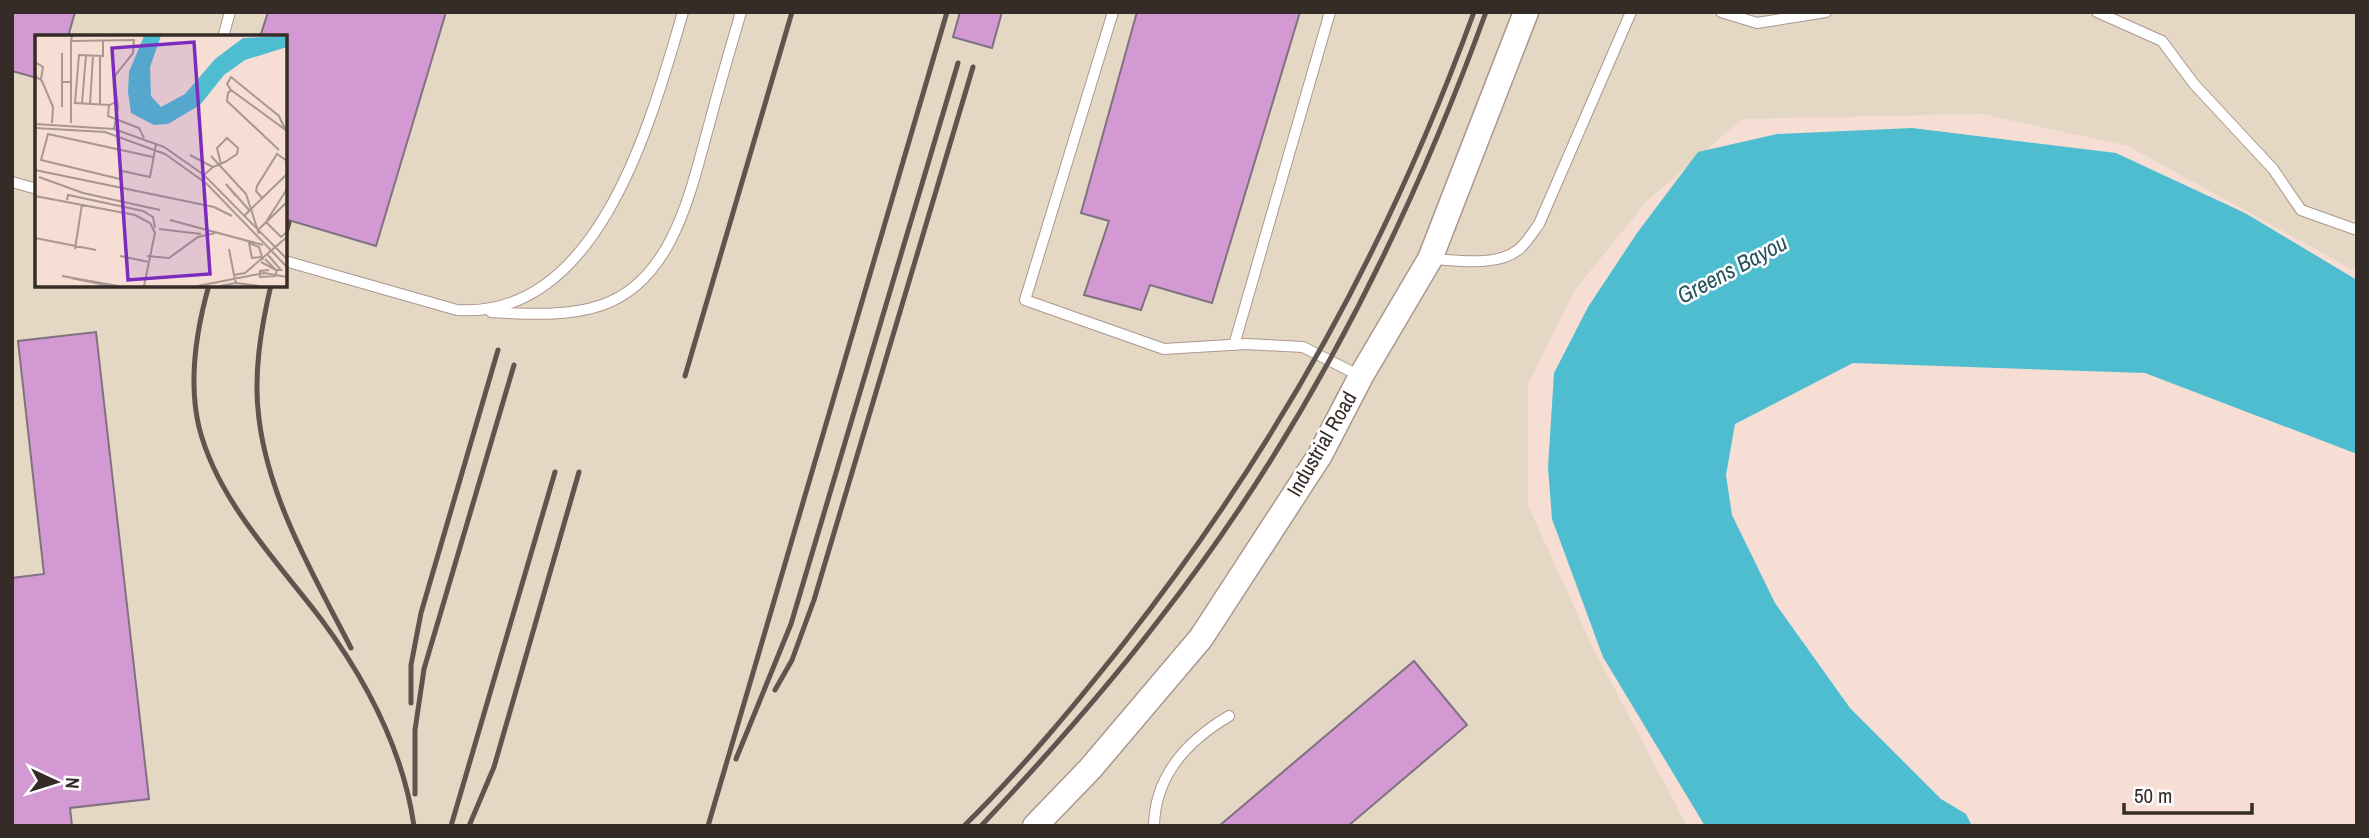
<svg xmlns="http://www.w3.org/2000/svg" width="2369" height="838" font-family="'Archivo Narrow',sans-serif">
<style>
.industrial{fill:#e4d8c4;fill-rule:evenodd}
.water{fill:#4fbdd0}
.building{fill:#d399d3;stroke:#817180;stroke-width:2}
.lines{fill:none;stroke-linecap:round;stroke-linejoin:round}
.service-casing{stroke:#ad968e;stroke-width:12}
.tertiary-casing{stroke:#ad968e;stroke-width:27}
.service{stroke:#fff;stroke-width:10}
.tertiary{stroke:#fff;stroke-width:24}
.rail{stroke:#60544f;stroke-width:5}
.labels{text-anchor:middle;stroke-width:5;stroke-linejoin:round;paint-order:stroke}
.street-label{font-size:21px;fill:#352c28;stroke:#fff}
.water-label{font-size:23px;font-style:italic;fill:#26555e;stroke:#fff}
.inset-road{fill:none;stroke:#a99790;stroke-width:2}
.view{fill:#7b2cbf;fill-opacity:0.15;stroke:#7b2cbf;stroke-width:3.5}
.inset-edge{fill:none;stroke:#352c28;stroke-width:3.5}
</style>
<rect width="100%" height="100%" fill="#f6ded5"/>
<path class="industrial" d="M12,12h2345v260l-229,-126 -146,-32 -240,5 -95,82 -72,89 -47,95v120l63,139 96,182h-1675zM37,37h248v248h-248z"/>
<polygon class="water" points="1912,128 2116,153 2245,213 2357,280 2357,454 2145,373 1853,363 1735,424 1726,475 1732,515 1775,603 1850,708 1941,799 1966,814 1972,826 1705,826 1603,657 1552,519 1548,467 1554,373 1588,307 1637,233 1698,152 1777,134"/>
<g class="building">
<polygon points="12,12 75,12 68,37 37,37 37,78 12,71"/>
<polygon points="268,12 446,12 376,246 285,219 285,37 260,37"/>
<polygon points="960,12 1002,12 992,48 953,37"/>
<polygon points="1137,12 1300,12 1212,303 1150,285 1141,310 1084,295 1109,221 1081,213"/>
<polygon points="96,332 149,799 70,808 72,826 12,826 12,578 44,574 18,341"/>
<polygon points="1414,661 1467,725 1348,826 1219,826"/>
</g>
<g class="lines">
<defs>
<g id="service">
<polyline points="1113,12 1025,300 1164,349 1246,344 1303,347 1360,376"/>
<polyline points="1721,12 1757,23 1826,12"/>
<polyline points="2097,12 2162,41 2194,84 2273,169 2301,210 2357,230"/>
<polyline points="223,37 230,12"/>
<polyline points="12,182 37,189"/>
<path d="M1431,259c26,1 65,8 87,-9 8,-6 15,-18 21,-26l92,-212"/>
<path d="M285,261l172,49c143,10 195,-193 226,-298"/>
<path d="M491,312c35,2 77,5 111,-7 72,-25 89,-116 107,-180 10,-38 21,-75 32,-113"/>
<polyline points="1234,345 1330,12"/>
<path d="M1154,826c1,-51 33,-85 75,-110"/>
</g>
<polyline id="tertiary" points="1035,826 1090,769 1201,638 1320,455 1361,376 1430,259 1526,12"/>
</defs>
<use href="#service" class="service-casing"/>
<use href="#tertiary" class="tertiary-casing"/>
<use href="#service" class="service"/>
<use href="#tertiary" class="tertiary"/>
<g class="rail">
<polyline points="285,236 289,223"/>
<path d="M209,285c-13,46 -21,96 -10,142 18,73 78,134 122,192 46,62 82,130 93,207"/>
<path d="M271,285c-10,43 -18,89 -12,134 10,81 55,157 92,229"/>
<polyline points="685,376 792,12"/>
<polyline points="775,690 792,660 814,600 973,67"/>
<polyline points="411,703 411,665 421,613 498,350"/>
<polyline points="736,759 791,624 958,63"/>
<polyline points="415,794 415,730 424,669 514,365"/>
<polyline points="451,826 555,472"/>
<polyline points="469,826 494,767 579,472"/>
<polyline points="708,826 947,12"/>
<path d="M964,826c58,-57 110,-120 160,-183 153,-195 265,-398 350,-631"/>
<path d="M981,826c62,-66 122,-133 177,-205 143,-182 249,-392 328,-609"/>
</g>
</g>
<g class="labels">
<g class="street-label">
<text transform="translate(1322 444) rotate(-60)" y="7">Industrial Road</text>
</g>
<g class="water-label">
<text transform="translate(1732 269) rotate(-28)" y="8">Greens Bayou</text>
</g>
</g>
<g transform="translate(35 35)">
<rect width="252" height="252" fill="#f6ded5"/>
<path d="M109,1h17l-11,31 1,29 10,11 24,-13 30,-35 28,-21 44,-2v11l-42,13 -21,15 -24,30 -32,19 -14,1 -23,-12 -3,-21 1,-20z" fill="#4fbdd0"/>
<path class="inset-road" d="M37,1l-1,5 63,-1 -1,13 -19,24 4,31 -4,21M27,18v29h9M0,27l8,5 -2,12M0,41l7,5 11,26 -1,16M27,47v25M196,55l-4,-6 4,-7 48,39 6,13M39,68l36,2 7,-4M40,68l4,-48 24,1v-15M47,68l4,-48M55,69l3,-48M65,69v-48M74,70l-1,11 31,12 5,10M36,88v-82M0,89l79,5 50,18 40,28 83,84M0,93l70,4 60,22 42,30 80,83M244,115l-52,-49 1,-8 3,-3 56,41M155,120l23,12 -9,8M176,121l35,38 13,40M118,122l-105,-23 -7,26 79,19 2,-8 28,6 6,-33M178,132l12,-5 12,-8 1,-6 -11,-10 -10,10 4,16M0,135l179,37 18,9M4,142l44,16 77,17M252,154l-21,33 15,15 6,-5M0,161l100,19 15,8 5,10 -11,53M201,161l-10,-12 23,26M228,164l-7,-8 1,-5 20,-32 10,7M32,165l1,-5 75,16 10,6 2,11M210,180l42,-41M135,185l93,25M124,194l42,5M224,194l28,-27M0,203l61,12M40,214l7,-45M194,214l5,26 11,-2 42,-36M233,220l13,15h-5M85,221l29,6M112,221l22,2 29,-21 17,-4M226,222l-9,1 -3,-15 10,4 4,13M226,227l15,8 -11,-11M234,235l-9,1v6l15,-1 2,-6M27,241l56,10M36,243l39,8M201,248l23,3M163,251l66,-13 23,4M185,251l16,-3 -2,-8"/>
<path class="view" d="M159,7l16,232 -82,6 -16,-232z"/>
<rect width="252" height="252" class="inset-edge"/>
</g>
<rect width="2369" height="838" fill="none" stroke="#352c28" stroke-width="28"/>
<g transform="translate(56 782) rotate(94)" stroke="#ffffff" stroke-width="5" paint-order="stroke">
<path d="M0-5L12 26L0 18L-12 26Z" fill="#352c28"/>
<text y="-10" font-size="19" font-weight="bold" text-anchor="middle" fill="#352c28">N</text>
</g>
<path d="M2124 803v10h128v-10" fill="none" stroke="#352c28" stroke-width="3.5"/>
<text x="2134" y="803" font-size="21" fill="#352c28" stroke="#ffffff" stroke-width="5" paint-order="stroke">50 m</text>
</svg>
